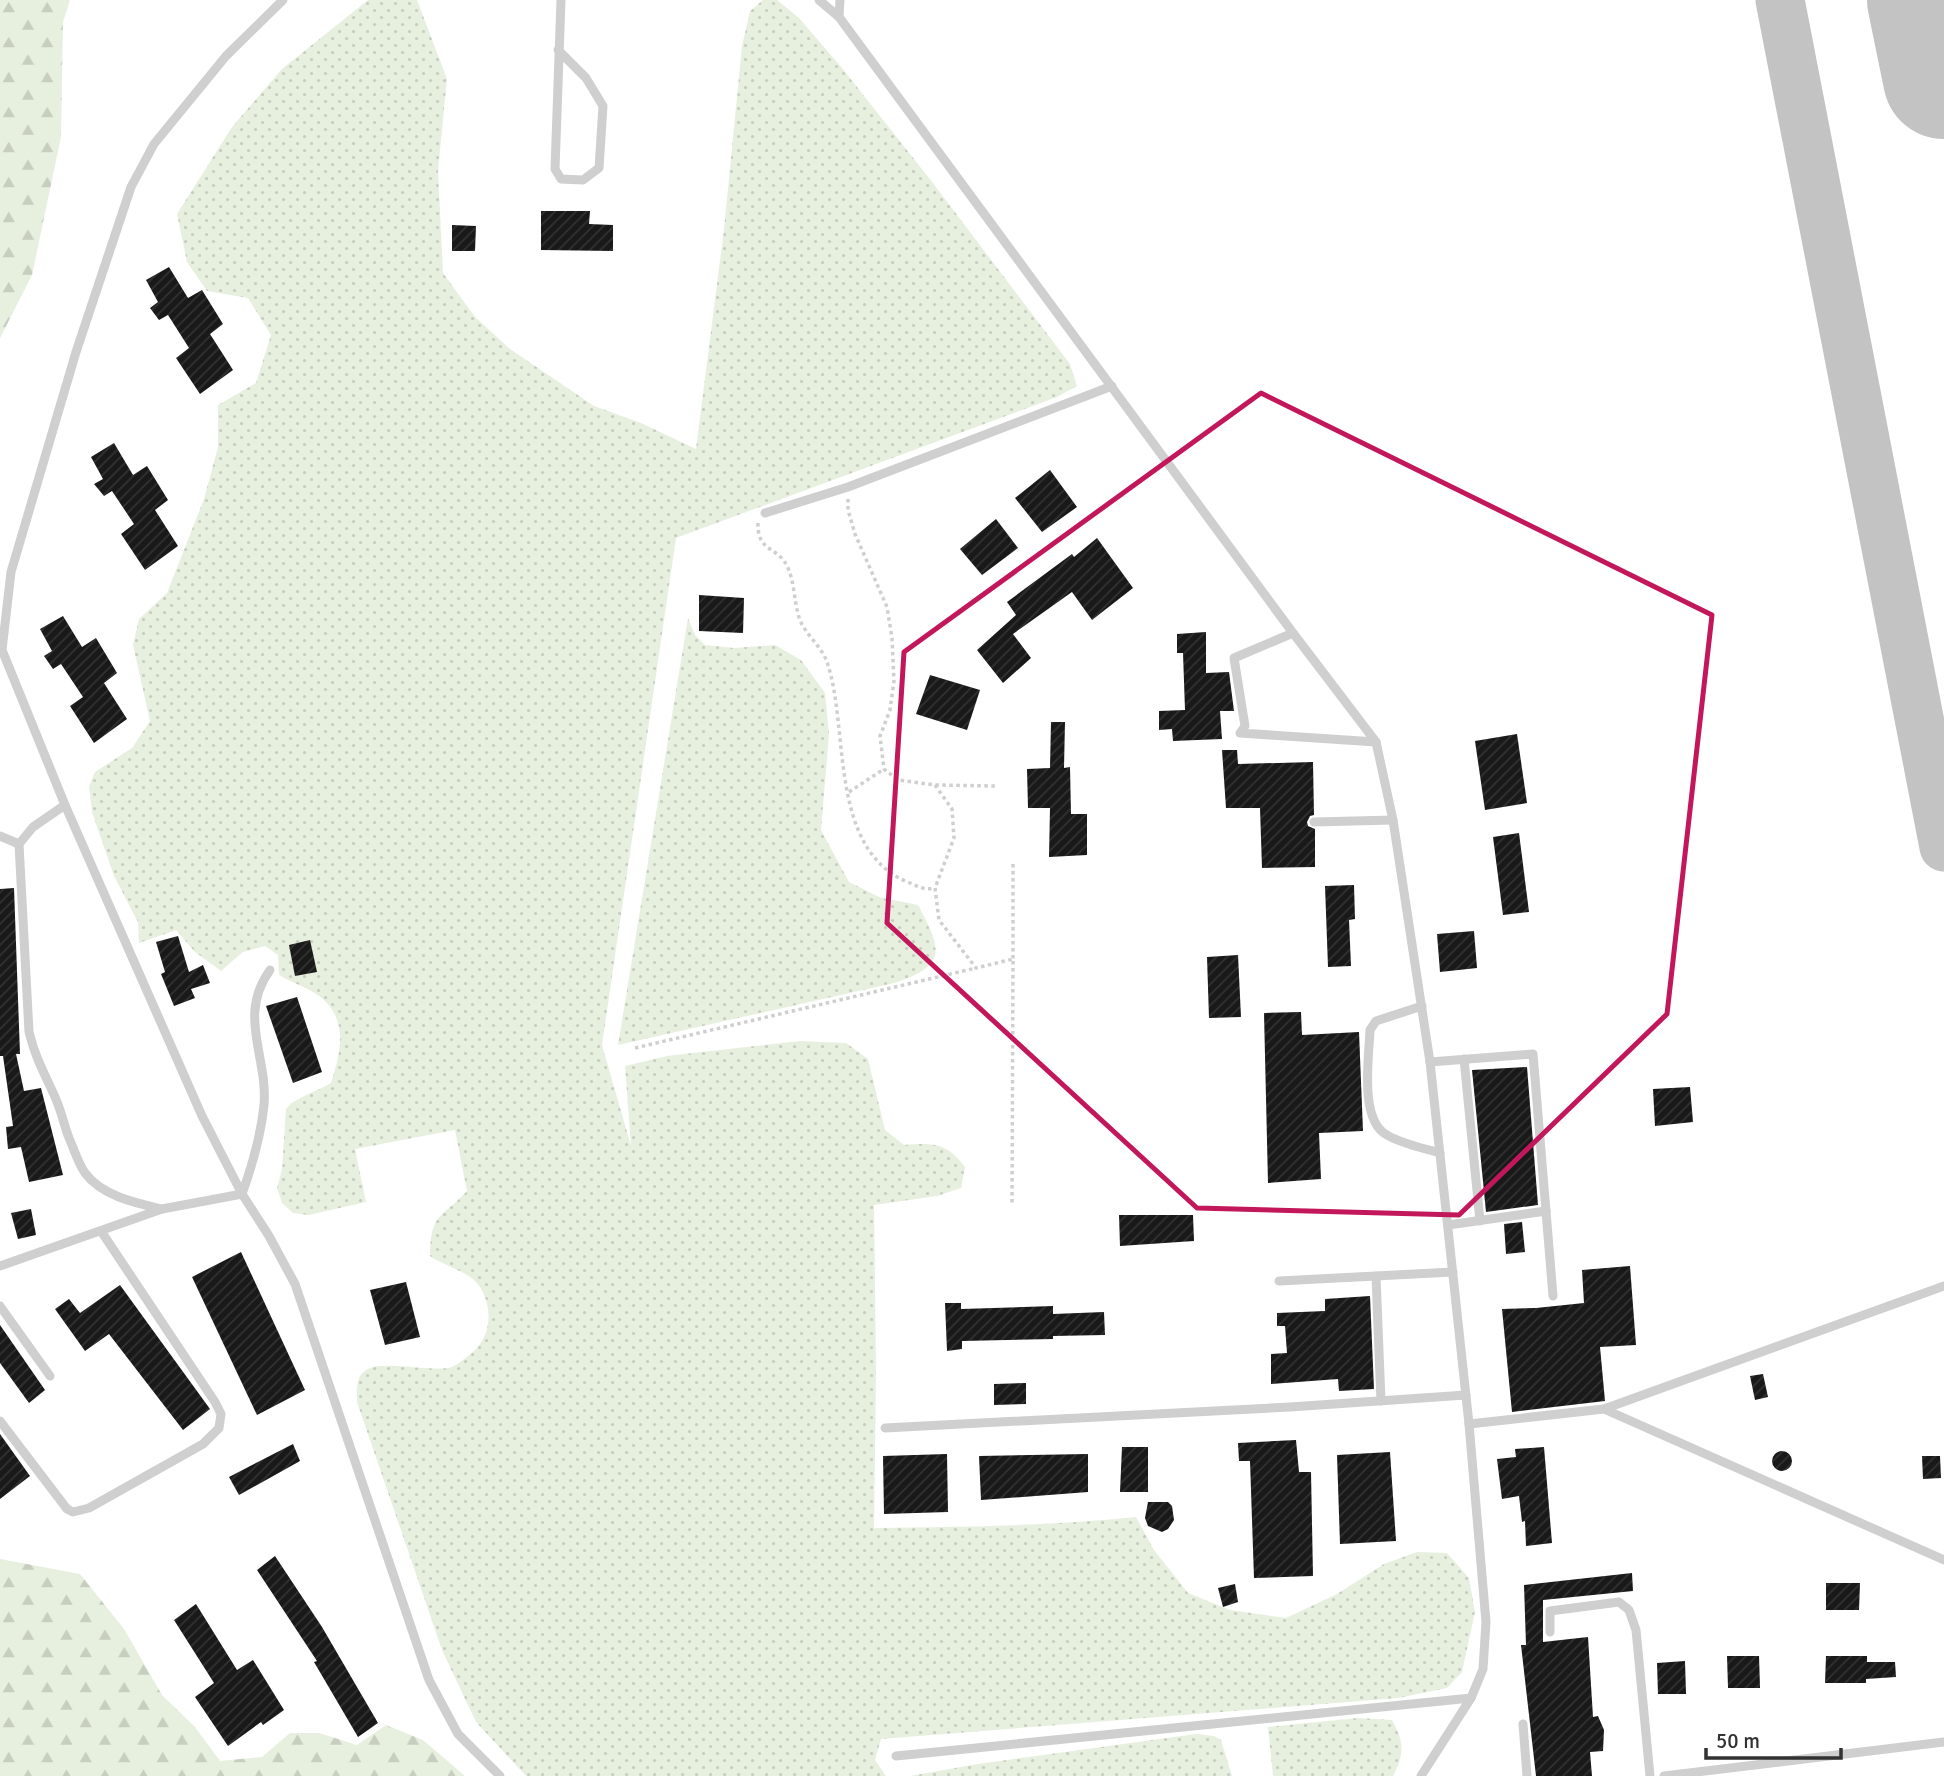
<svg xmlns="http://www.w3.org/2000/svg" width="1944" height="1776" font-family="Signika,sans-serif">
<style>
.grass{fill:url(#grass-dots)}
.forest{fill:url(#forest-firs)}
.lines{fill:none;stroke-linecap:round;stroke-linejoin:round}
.taxiway{stroke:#c3c3c3;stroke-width:49}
.runway{stroke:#c3c3c3;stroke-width:122}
.building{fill:url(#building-hatch)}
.path{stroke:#cfcfcf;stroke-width:3.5;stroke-dasharray:3.5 3.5;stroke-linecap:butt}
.lane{stroke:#cfcfcf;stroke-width:9}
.marked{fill:none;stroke:#c2185b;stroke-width:5;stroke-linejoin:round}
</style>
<defs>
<pattern id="grass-dots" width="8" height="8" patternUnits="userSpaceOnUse" patternTransform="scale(1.75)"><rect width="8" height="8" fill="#e7f0df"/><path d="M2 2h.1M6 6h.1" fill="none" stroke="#c7cec0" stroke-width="1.8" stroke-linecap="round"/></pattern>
<pattern id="forest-firs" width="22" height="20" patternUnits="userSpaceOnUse" patternTransform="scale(1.75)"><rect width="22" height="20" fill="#e7f0df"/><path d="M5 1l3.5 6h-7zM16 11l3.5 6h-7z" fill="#c7cec0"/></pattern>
<pattern id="building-hatch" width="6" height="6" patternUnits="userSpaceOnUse" patternTransform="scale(1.75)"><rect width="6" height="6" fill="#191919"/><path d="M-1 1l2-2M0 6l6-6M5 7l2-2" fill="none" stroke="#323232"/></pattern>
</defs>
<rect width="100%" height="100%" fill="#fff"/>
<g class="grass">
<path d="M368,0h49l30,79 -9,92 5,102 32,44 35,32 84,57 47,17 55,26 28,-220 18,-183 8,-35 13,-11h14l22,18 43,50 87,110 141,186 7,22 -20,11 -381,141 -74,507 29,101 -6,-80 42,-10 133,-15 46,2 22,16 17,71 19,15c29,-2 42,-3 61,22l-4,21 -24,8 -63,9 2,166 -2,157c87,-1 175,-2 262,-11l18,33 34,43 42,17 56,8 51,-24 47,-30 33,-12 30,1 22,25 6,34 -13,60 -15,16 -49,10 -517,41 -6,21 11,16h-360l-50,-54 -34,-72 -85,-248c0,-12 -2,-27 11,-33 16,-8 59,2 80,-1 7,-1 13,-7 19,-11 23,-16 28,-45 13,-70 -9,-15 -36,-21 -50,-31 1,-44 11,-37 37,-65l-12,-61 -100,19 11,53 -57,13 -16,-2 -11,-10 -5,-15 5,-19 4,-60c8,-11 32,-18 45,-26 9,-29 18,-60 -8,-84 -11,-10 -31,-16 -44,-24l-1,-20 -13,-9 -22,6 -22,19 -26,-19 -19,-22 -37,13 -1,-21 -24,-46 -22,-64 -3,-26 6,-14 37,-24 18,-27 -17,-76 6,-26 28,-26 37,-94 14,-52v-42l38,-22 15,-48 -23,-37 -41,-7 -20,-29 -10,-48 55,-87 50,-58z"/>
<path d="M688,618l7,17 10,10 29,3 41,-3 26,15 24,33 4,41 -8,96 28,52 30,15 39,8c23,43 31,61 -24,78l-276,62z"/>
<path d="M1358,1718l34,2c12,22 13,33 1,56h-120l-5,-49z"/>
<polygon points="1196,1734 1214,1736 1221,1740 1232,1776 910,1776 978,1764"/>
</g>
<g class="forest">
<polygon points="0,0 70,0 63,22 61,137 32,275 0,338"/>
<polygon points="0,1559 80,1574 124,1629 162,1695 195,1727 220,1761 262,1757 290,1733 319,1733 357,1745 386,1725 423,1740 465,1776 0,1776"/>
</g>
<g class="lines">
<polyline class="taxiway" points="1780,0 1944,847"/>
<polyline class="runway" points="1928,0 1944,78"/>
</g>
<g class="building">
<polygon points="541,211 590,211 589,224 613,225 613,251 541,250"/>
<polygon points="452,225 476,226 475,251 452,251"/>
<polygon points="169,267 188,298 202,290 223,324 210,334 233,370 200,394 176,358 189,348 168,315 159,320 150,308 158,302 146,280"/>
<polygon points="114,443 133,475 147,466 168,500 155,510 178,546 145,570 121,534 134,524 112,491 104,496 94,484 103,479 91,457"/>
<polygon points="1050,470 1077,507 1042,532 1015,498"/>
<polygon points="996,519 1018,548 982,575 960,549"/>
<polygon points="1097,538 1133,588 1092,620 1072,592 1013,634 1031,658 1003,683 977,650 1016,615 1007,602 1072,554 1074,557"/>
<polygon points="699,595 744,598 743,633 699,631"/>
<polygon points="63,616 82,647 96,638 117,673 104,683 127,719 94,743 70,706 83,697 61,664 53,669 44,656 52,651 40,629"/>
<polygon points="1206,632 1206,673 1229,672 1234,711 1220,711 1222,739 1173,741 1172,729 1159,730 1159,711 1185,710 1183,653 1177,653 1177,634"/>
<polygon points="930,675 980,690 967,730 916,714"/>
<polygon points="1051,722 1065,722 1064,768 1070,767 1071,814 1087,814 1087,855 1049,857 1050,808 1028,808 1027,769 1050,768"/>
<polygon points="1517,734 1527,803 1485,810 1475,741"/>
<polygon points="1222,750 1237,750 1238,764 1313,762 1314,815 1310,816 1307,822 1308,826 1315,829 1315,867 1262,868 1260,808 1226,808"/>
<polygon points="1519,833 1529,912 1503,915 1493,837"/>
<polygon points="1354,885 1355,919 1349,920 1351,966 1328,967 1325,886"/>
<polygon points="14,888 20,1054 16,1054 24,1091 41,1088 63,1175 29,1182 21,1147 8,1149 6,1127 13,1126 3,1056 0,1056 0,889"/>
<polygon points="1474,931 1477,968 1440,972 1437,934"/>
<polygon points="178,936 189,972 203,965 210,983 191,989 195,998 174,1006 161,974 165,972 156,942"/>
<polygon points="310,940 317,972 295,976 289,945"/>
<polygon points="1238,955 1241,1017 1209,1018 1207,957"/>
<polygon points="297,997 322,1072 293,1083 266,1006"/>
<polygon points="1301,1012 1302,1035 1359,1032 1363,1131 1319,1133 1321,1179 1268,1183 1264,1013"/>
<polygon points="1527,1067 1538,1205 1486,1212 1472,1070"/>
<polygon points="1690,1087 1693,1122 1655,1126 1653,1089"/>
<polygon points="31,1209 36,1235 18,1239 11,1213"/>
<polygon points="1119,1215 1193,1215 1194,1241 1120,1246"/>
<polygon points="1522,1222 1525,1252 1506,1254 1504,1224"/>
<polygon points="241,1252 305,1390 257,1415 192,1277"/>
<polygon points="1630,1266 1636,1345 1600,1347 1605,1401 1512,1412 1502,1309 1536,1308 1584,1303 1582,1270"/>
<polygon points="406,1282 420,1337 385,1345 370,1290"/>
<polygon points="120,1285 210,1409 183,1430 109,1334 85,1351 55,1309 69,1299 80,1313"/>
<polygon points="1370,1296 1374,1389 1339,1391 1338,1379 1271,1384 1271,1354 1287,1353 1285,1326 1277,1326 1277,1313 1325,1311 1325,1299"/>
<polygon points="945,1303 961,1303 961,1309 1053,1306 1053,1314 1104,1312 1105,1335 1053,1336 1053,1339 962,1341 962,1349 947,1351"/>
<polygon points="0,1325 45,1390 29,1403 0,1363"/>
<polygon points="1763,1374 1768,1397 1755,1400 1750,1376"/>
<polygon points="1026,1383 1026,1404 994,1405 994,1384"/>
<polygon points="0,1434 30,1476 0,1499"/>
<polygon points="1296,1440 1299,1472 1311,1472 1313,1576 1254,1578 1250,1461 1239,1461 1238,1443"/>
<polygon points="293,1444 300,1461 239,1495 229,1477"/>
<polygon points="1122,1447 1148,1447 1148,1492 1120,1492"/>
<polygon points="1544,1447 1552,1543 1526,1546 1525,1521 1522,1522 1519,1496 1502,1499 1497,1459 1516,1457 1515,1449"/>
<circle cx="1782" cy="1461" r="10"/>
<polygon points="1390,1452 1396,1541 1340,1544 1337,1455"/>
<polygon points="947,1454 948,1512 884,1514 883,1456"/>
<polygon points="1088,1454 1088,1492 981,1500 979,1456"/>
<polygon points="1922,1456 1940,1456 1941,1478 1923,1479"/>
<polygon points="1148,1502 1168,1502 1172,1506 1174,1520 1168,1529 1162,1532 1148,1526 1145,1518"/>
<polygon points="275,1556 322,1627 378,1723 358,1737 314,1662 317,1661 257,1570"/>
<polygon points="1632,1573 1633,1591 1543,1600 1543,1642 1588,1637 1593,1717 1598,1716 1604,1730 1603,1751 1590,1752 1592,1776 1536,1776 1521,1645 1526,1645 1524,1585"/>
<polygon points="1826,1583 1860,1583 1859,1610 1826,1610"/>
<polygon points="1235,1584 1238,1602 1223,1607 1218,1588"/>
<polygon points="196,1604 237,1670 253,1660 284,1710 263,1725 261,1722 228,1746 195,1697 214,1683 174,1620"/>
<polygon points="1727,1656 1759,1656 1760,1688 1728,1688"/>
<polygon points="1826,1656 1867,1656 1867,1662 1895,1662 1896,1677 1866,1679 1866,1683 1825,1683"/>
<polygon points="1685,1661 1686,1694 1658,1694 1657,1663"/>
</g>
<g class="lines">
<g class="path">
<polyline points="848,499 848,510 855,534 887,607 892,638 894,681 890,710 880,736 884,769 898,780 935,785 995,786"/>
<path d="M758,523c-1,30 21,23 30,45 7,16 6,36 12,52 7,17 23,27 28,45 21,66 1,181 77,216 11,4 18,10 30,7"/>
<polyline points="935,785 952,809 954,838 935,888 939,920 976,968 1013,959 1012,1206"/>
<polyline points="849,792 884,769"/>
<polyline points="1013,864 1013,959"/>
<polyline points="635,1048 976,968"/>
</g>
<g class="lane">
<polyline points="283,0 226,56 154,144 131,187 76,352 11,572 2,650 65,805 202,1116 242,1194 269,1236 295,1284 429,1680 458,1734 500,1776"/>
<polyline points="819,0 839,17 1293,633 1376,742 1393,820 1430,1062 1469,1424 1486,1622 1483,1669 1471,1698 1421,1776"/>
<polyline points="839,17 840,0"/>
<polyline points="558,50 586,78 603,106 599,168 583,180 561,179 555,169 561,0"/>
<polyline points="765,513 848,487 1112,386"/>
<polyline points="1293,633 1234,658 1245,726 1240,733 1376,742"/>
<path d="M65,805l-32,22 -14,17 10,188c7,28 15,40 26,65 6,13 9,28 14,41 5,11 9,25 16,35 17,23 51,30 77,36"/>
<polyline points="1314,822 1393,820"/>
<polyline points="0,836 19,844"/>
<path d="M1422,1006l-46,15 -6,9c-1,27 -11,90 17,105 15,9 36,13 53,18"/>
<polyline points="1464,1059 1480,1221"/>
<polyline points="1430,1062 1533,1054 1553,1296"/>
<polyline points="1448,1225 1546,1211"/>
<path d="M0,1266l162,-57 80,-15c10,-28 19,-59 22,-89 4,-49 -27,-89 6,-135"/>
<polyline points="1376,1276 1381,1401"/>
<polyline points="1279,1281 1453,1272"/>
<polyline points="0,1306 50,1376"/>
<polyline points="1604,1409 1944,1286"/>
<polyline points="0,1421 67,1509 73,1512 89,1508 203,1444 219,1428 221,1414 215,1402 101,1231"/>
<polyline points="1469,1424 1604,1409 1944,1560"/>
<polyline points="885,1428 1290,1407 1466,1395"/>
<polyline points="1550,1632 1550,1611 1619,1602 1629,1610 1636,1630 1650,1776"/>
<polyline points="1523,1724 1527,1776"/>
<polyline points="896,1756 1471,1698"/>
<polyline points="1664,1776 1944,1742"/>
</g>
</g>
<path class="marked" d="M1261,393l451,222 -45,399 -208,201 -262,-7 -310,-285 17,-271z"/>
<path d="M1706 1748v10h135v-10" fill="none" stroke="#323232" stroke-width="3.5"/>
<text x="1716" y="1748" font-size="21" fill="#323232" stroke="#ffffff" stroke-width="5" paint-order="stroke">50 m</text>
</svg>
